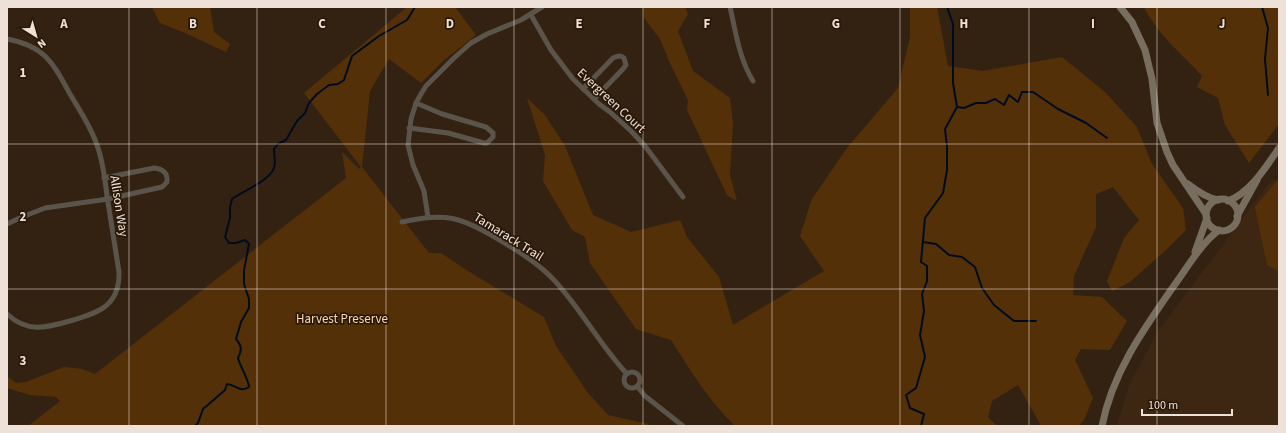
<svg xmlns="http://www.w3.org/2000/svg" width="1286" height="433" font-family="'Source Sans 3',sans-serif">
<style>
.built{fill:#3e2712}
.green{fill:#543009}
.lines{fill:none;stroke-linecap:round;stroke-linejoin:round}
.stream{stroke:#000c1e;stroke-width:2}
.street{stroke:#5a544b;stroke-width:5}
.secondary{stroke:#776e5f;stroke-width:7}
.grid{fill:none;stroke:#eee2d8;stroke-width:1;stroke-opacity:0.55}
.labels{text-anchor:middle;stroke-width:3.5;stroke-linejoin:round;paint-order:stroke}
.street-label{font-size:13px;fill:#eee2d8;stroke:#291808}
.park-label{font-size:13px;fill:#fcd6b6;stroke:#291808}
.grid-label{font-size:13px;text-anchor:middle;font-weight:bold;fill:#eee2d8;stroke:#291808;stroke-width:3.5;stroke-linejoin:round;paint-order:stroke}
</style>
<rect width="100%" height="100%" fill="#332212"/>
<polygon class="built" points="1273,178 1279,185 1279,426 1117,426 1129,385 1158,331"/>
<g class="green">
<polygon points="152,7 210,7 214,32 230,44 226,52 185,33 160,23"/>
<polygon points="407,7 455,7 476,35 443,61 421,83 389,59 370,91 362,167 429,253 441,253 468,271 544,317 556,346 588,393 608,415 648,424 649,426 28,426 60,401 56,397 30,395 7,388 7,376 16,383 26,382 64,367 82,369 95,374 346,178 342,152 359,169 361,167 304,93"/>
<polygon points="643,7 685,7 688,14 678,31 693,71 730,98 733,123 730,176 737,201 727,195 687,110 688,100 669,61 660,39 644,18"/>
<path d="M910,7h27l11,59 35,5 79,-14 43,35 32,35 15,37 31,44 3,22 -19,19 -37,33 -18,9 -5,-10 17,-43 15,-18 -26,-33 -17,7v33l-22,49 -1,19 29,2 25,24 -17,29 -29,-1 -6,11 18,38 -9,22 -6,6h-36l-2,-2 -22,-39 -26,16 -4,16 9,9h-262c-26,-25 -45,-56 -64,-86l-35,-11 -46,-66 -5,-26 -13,-7 -29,-49 2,-26 -18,-57 18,17 20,31 28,69 38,17 49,-12 7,17 32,40 14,48 91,-54 -24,-35 12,-37 35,-51 51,-60 12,-51z"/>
<path d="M1144,7h135v117l-30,39 -24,-38 -7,-27 -21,-11 5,-11c-20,-22 -45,-42 -58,-69z"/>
<polygon points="1279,178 1279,271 1267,265 1255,207"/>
</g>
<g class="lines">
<g class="stream">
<polyline points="1262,7 1268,28 1265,59 1268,95"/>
<polyline points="957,107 964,108 976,103 986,103 995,99 1004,105 1009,95 1018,102 1022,92 1033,92 1058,109 1086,123 1107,138"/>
<polyline points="923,242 936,244 949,255 962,257 975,267 982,288 994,305 1014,321 1036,321"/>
<path d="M195,426l3,-3 5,-14 6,-5 16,-14 2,-6c9,1 13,9 22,3 0,-6 -9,-21 -11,-29 4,-8 4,-12 -2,-19l5,-17 8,-14v-9l-5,-15v-14l5,-26 -4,-4 -9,3h-7l-4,-6 5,-19v-11l2,-8c10,-7 38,-19 42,-31 2,-5 0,-13 0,-19l4,-5 8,-4 11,-19 8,-8 4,-10 8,-9 12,-9 9,-1 6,-4 8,-24 27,-20 28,-16 8,-13"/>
<polyline points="921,426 924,414 910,408 906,395 916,388 925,357 920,335 924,311 922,294 927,281 927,266 921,262 925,218 943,193 947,170 947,147 945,129 957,107 953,83 953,24 947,7"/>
</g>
<g class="street">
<path d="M730,7c6,26 9,51 23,74"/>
<polyline points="531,15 551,50 573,79 599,104 610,112 631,131 645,146 683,197"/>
<path d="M7,39c38,7 46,24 63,55 10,17 21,33 27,51 6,16 8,34 10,51 4,25 8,50 12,76 1,34 -21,41 -49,49 -24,7 -43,12 -63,-7"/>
<path d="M583,89l30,-31c5,-2 7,-3 11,0l2,7 -3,4 -29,30"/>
<polyline points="409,128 448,133 484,143 487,143 493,137 493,133 486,127 442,114 416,103"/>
<polyline points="428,217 424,191 413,165 408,145 411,119 416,103 421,94 426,86 454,58 471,43 487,34 521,20 542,7"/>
<path d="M402,222c43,-10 59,-5 96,17 20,12 40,24 56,41 27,29 46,65 73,94"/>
<path d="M7,224l15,-7 23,-9 63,-9 54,-12 5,-5c1,-9 -4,-13 -13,-14l-50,10"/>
<circle cx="632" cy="380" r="8"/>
<polyline points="637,386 645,396 683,426"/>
</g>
<g class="secondary">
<polyline points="1120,7 1132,22 1145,50 1152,79 1157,123 1167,152 1173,165 1206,214"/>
<path d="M1188,184c9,7 19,14 30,16"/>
<circle cx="1222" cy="215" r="16"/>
<path d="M1228,201c22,-8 38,-34 51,-53"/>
<polyline points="1237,216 1257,180"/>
<polyline points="1195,252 1207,218"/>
<path d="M1102,426c11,-56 44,-100 76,-146 12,-17 24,-37 41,-50"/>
</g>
</g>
<path class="grid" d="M129,7v419M257,7v419M386,7v419M514,7v419M643,7v419M772,7v419M900,7v419M1029,7v419M1157,7v419M7,144h1272M7,289h1272"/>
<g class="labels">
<g class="street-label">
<text transform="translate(612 100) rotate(43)" y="5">Evergreen Court</text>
<text transform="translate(120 206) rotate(81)" y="5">Allison Way</text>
<text transform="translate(509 236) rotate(32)" y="5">Tamarack Trail</text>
</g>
<g class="park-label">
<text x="342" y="323">Harvest Preserve</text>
</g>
</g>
<g class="grid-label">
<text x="64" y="28">A</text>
<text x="193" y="28">B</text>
<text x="322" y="28">C</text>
<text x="450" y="28">D</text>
<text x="579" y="28">E</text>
<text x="707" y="28">F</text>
<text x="836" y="28">G</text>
<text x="964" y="28">H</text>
<text x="1093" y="28">I</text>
<text x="1222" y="28">J</text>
<text x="23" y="77">1</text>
<text x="23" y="221">2</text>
<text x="23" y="365">3</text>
</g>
<rect width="1286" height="433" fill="none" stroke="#eee2d8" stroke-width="16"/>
<g transform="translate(36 36) rotate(143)" stroke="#291808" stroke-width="3" paint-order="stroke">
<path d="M0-3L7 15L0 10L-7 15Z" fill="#eee2d8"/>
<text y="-6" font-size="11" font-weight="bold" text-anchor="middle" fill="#eee2d8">N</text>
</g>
<path d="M1142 409v6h90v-6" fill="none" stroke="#eee2d8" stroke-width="2"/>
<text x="1148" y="409" font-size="12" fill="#eee2d8" stroke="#291808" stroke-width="3" paint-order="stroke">100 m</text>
</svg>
